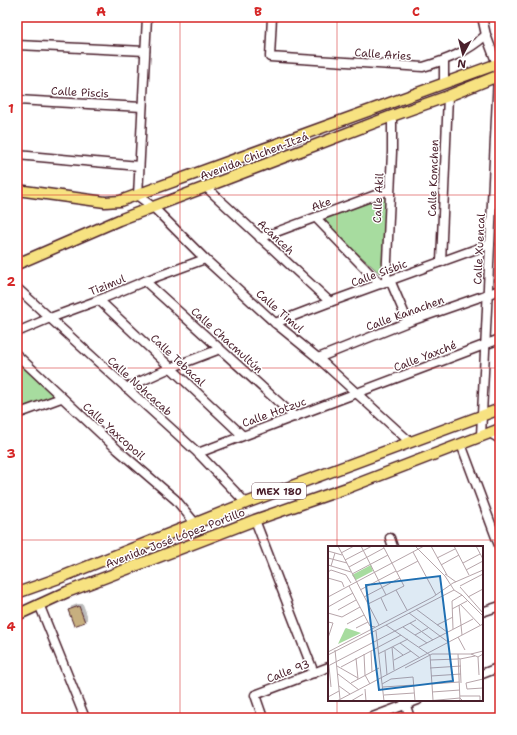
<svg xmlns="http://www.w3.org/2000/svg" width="517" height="735" font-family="'Shantell Sans',sans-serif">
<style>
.green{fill:#a7dc9f;stroke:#787e65}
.building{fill:#c7af7f;stroke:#4a1f2b;filter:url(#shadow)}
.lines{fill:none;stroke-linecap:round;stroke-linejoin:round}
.minor-casing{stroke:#4a1f2b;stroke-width:11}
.major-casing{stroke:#4a1f2b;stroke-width:13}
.minor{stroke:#fff;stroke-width:8}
.major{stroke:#f7e281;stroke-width:10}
.grid{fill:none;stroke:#d62828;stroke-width:1;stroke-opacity:0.55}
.labels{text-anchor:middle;stroke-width:3;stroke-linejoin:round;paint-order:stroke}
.shield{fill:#fff;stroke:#80626b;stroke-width:1}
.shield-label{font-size:10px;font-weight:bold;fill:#4a1f2b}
.street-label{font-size:11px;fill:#4a1f2b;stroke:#fff}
.inset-road{fill:none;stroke:#b7a5aa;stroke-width:1}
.view{fill:#1f6fb2;fill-opacity:0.15;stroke:#1f6fb2;stroke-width:2}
.inset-edge{fill:none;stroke:#4a1f2b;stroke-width:2}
.neatline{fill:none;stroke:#d62828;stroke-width:1.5}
.grid-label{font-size:13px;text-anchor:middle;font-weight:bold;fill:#d62828}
</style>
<defs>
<filter id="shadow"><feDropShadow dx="3" dy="-3" stdDeviation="0" flood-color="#0004"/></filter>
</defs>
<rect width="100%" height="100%" fill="#fff"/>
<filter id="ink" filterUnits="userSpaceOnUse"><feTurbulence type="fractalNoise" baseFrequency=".025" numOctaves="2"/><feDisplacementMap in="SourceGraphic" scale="8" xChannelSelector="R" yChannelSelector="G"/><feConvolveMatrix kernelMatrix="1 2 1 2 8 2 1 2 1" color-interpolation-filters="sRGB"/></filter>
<g filter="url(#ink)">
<g class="green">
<polygon points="386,195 384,277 319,219"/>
<polygon points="17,362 57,399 17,409"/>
</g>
<polygon class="building" points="79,606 85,622 74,626 68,610"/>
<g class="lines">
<defs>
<g id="minor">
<polyline points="147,17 138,196 153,207 205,259 275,323 318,358 410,442"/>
<path d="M272,17l-2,40 153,10c24,-7 44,-15 63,-32"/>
<polyline points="17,45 145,51"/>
<polyline points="444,61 444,83"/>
<polyline points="17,100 142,107"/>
<polyline points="17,155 139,166"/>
<polyline points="207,188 330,302"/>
<polyline points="316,218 380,284"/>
<polyline points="260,238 389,190"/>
<polyline points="441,262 448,96"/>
<polyline points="390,280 408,322"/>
<polyline points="145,281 295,417"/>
<polyline points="386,282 392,152 392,116"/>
<polyline points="17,288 198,453 246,503"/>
<polyline points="99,300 242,435"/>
<polyline points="275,323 330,302 490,244"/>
<polyline points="17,332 50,318 99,300 145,281 205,259"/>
<polyline points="17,355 118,450 176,500 195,523"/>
<polyline points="318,358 408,322 500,290"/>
<polyline points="126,388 170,368 220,349"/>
<polyline points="17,414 61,398"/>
<polyline points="490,433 500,439"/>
<polyline points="481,436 498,75 497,64 486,35 482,17"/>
<polyline points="461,444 500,548"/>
<polyline points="198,453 500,339"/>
<polyline points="255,520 314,673"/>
<polyline points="390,538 393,547"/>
<polyline points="39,604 85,718"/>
<polyline points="482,612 500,606"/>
<polyline points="482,674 500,667"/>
<polyline points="404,700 410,718"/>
<polyline points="263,718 255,695 329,667"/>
<polyline points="370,718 418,700"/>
</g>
<g id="major">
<polyline points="17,190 105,202 120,201 500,63"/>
<polyline points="17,264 119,220 392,116 448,96 500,75"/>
<polyline points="17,593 59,578 246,503 500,409"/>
<polyline points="17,615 67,592 255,520 347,488 500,429"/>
</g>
</defs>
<use href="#minor" class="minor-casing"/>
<use href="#major" class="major-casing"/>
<use href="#minor" class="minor"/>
<use href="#major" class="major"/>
</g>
</g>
<path class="grid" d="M180,17v701M337,17v530M17,195h483M17,368h483M17,540h483M337,700v18"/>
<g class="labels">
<rect class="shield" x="252" y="483" width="54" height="16" rx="3"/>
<g class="shield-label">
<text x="279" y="495">MEX 180</text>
</g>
<g class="street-label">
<text transform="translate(383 54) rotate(4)" y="4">Calle Aries</text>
<text transform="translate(80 92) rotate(3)" y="4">Calle Piscis</text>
<text transform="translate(254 156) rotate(-21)" y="4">Avenida Chichen-Itzá</text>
<text transform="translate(433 178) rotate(-88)" y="4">Calle Komchen</text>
<text transform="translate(378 198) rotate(-87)" y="4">Calle Akil</text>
<text transform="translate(321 204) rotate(-20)" y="4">Ake</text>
<text transform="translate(276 237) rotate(43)" y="4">Acanceh</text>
<text transform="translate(479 249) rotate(-87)" y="4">Calle Xuencal</text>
<text transform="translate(379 273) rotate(-20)" y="4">Calle Sisbic</text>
<text transform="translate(107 285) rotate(-22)" y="4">Tizimul</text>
<text transform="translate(280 311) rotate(41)" y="4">Calle Timul</text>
<text transform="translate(405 313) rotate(-20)" y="4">Calle Kanachen</text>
<text transform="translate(227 340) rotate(42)" y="4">Calle Chacmultún</text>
<text transform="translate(425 356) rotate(-21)" y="4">Calle Yaxché</text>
<text transform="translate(178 360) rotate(43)" y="4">Calle Tebacal</text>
<text transform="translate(140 386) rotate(42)" y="4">Calle Nohcacab</text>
<text transform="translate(274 412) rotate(-20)" y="4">Calle Hotzuc</text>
<text transform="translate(114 431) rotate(42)" y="4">Calle Yaxcopoil</text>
<text transform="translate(175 538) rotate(-21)" y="4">Avenida José López Portillo</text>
<text transform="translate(288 671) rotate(-21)" y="4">Calle 93</text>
</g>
</g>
<g transform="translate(328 546)">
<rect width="155" height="155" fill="#fff"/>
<path d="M43,19l2,6 -17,9 -4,-5zM18,82l15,5 -23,11 7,-15z" fill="#a7dc9f"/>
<path class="inset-road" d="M10,0l41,79M33,0l25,49M87,0l30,30 9,14M103,0l16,29M126,0l15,29M148,0l7,13M0,5l14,4M85,6l23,43M13,7l13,-7M0,12l19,5M109,12l18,-9M17,14l27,-14M135,17l17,-9M0,19l23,7M113,19l18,-10M3,20l4,-13M21,21l35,-19M138,24l17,-9M0,26l3,-2 15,5 5,8M69,26l21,-11M24,28l36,-19M117,28l11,8M0,32l14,4 2,5M21,40l21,40 5,1M132,40l23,-12M132,41l23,26M32,44l36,-19M68,44l11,20M0,51l96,-51M36,51l36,-19M140,51l15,-8M53,52l6,13M40,58l36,-18 -21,-40M132,58l20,21M131,59l3,30M0,61l25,-14M88,63l31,23M124,63l15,-8M10,64l18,-10M0,67l14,4 18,-10M81,67l39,29M0,76l5,1 -5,15M82,77l23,17M19,78l17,-9M58,79l44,30 3,45M109,79l16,-8M75,81l24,16M28,82l12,-6M125,83l-1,-28 10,-6M48,85l8,70M87,89l13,-7M130,91l7,13M72,97l20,15M64,101l2,23M65,101l10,8M91,101l54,-28M7,104l5,49M43,105l1,21M57,105l2,24M0,106l105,-55 20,-14 30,-13M36,108l1,21 5,9M50,108l30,-15M130,108l2,47M143,108l7,3 5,-3M0,109l126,-65 8,5 21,21M150,111l1,18M28,112l2,21M130,112l2,1 1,24M132,113l15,-3M66,114l17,-9M102,114l28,-1M0,120l88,-46M1,120l2,21M9,120l21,12M13,121l60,-32M77,122l27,-14h39l12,-3M102,122l31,-2M10,128l21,16M103,130l30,-2M155,133l-17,4 1,6 16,-1M23,137l28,-15M54,138l9,-5 22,-2 2,24M104,138l27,-2M11,140l11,8M55,141l31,-2M37,143l1,12M104,146l28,-2M56,149l30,-2M132,150h20v5M0,151l11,-6M9,155l146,-77M23,155l12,-7M99,155l33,-3 3,3"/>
<path class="view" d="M112,30l13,105 -74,9 -13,-105z"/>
<rect width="155" height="155" class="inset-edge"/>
</g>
<rect width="517" height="735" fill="none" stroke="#fff" stroke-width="44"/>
<g transform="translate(463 54) rotate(187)" stroke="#ffffff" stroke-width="3" paint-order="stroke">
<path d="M0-3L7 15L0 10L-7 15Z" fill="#4a1f2b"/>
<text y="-6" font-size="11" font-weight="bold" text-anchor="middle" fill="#4a1f2b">N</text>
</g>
<rect x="22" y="22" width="473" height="691" class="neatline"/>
<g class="grid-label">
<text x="101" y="16">A</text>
<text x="258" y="16">B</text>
<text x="416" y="16">C</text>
<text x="11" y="113">1</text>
<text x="11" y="286">2</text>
<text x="11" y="458">3</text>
<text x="11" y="631">4</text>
</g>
</svg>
